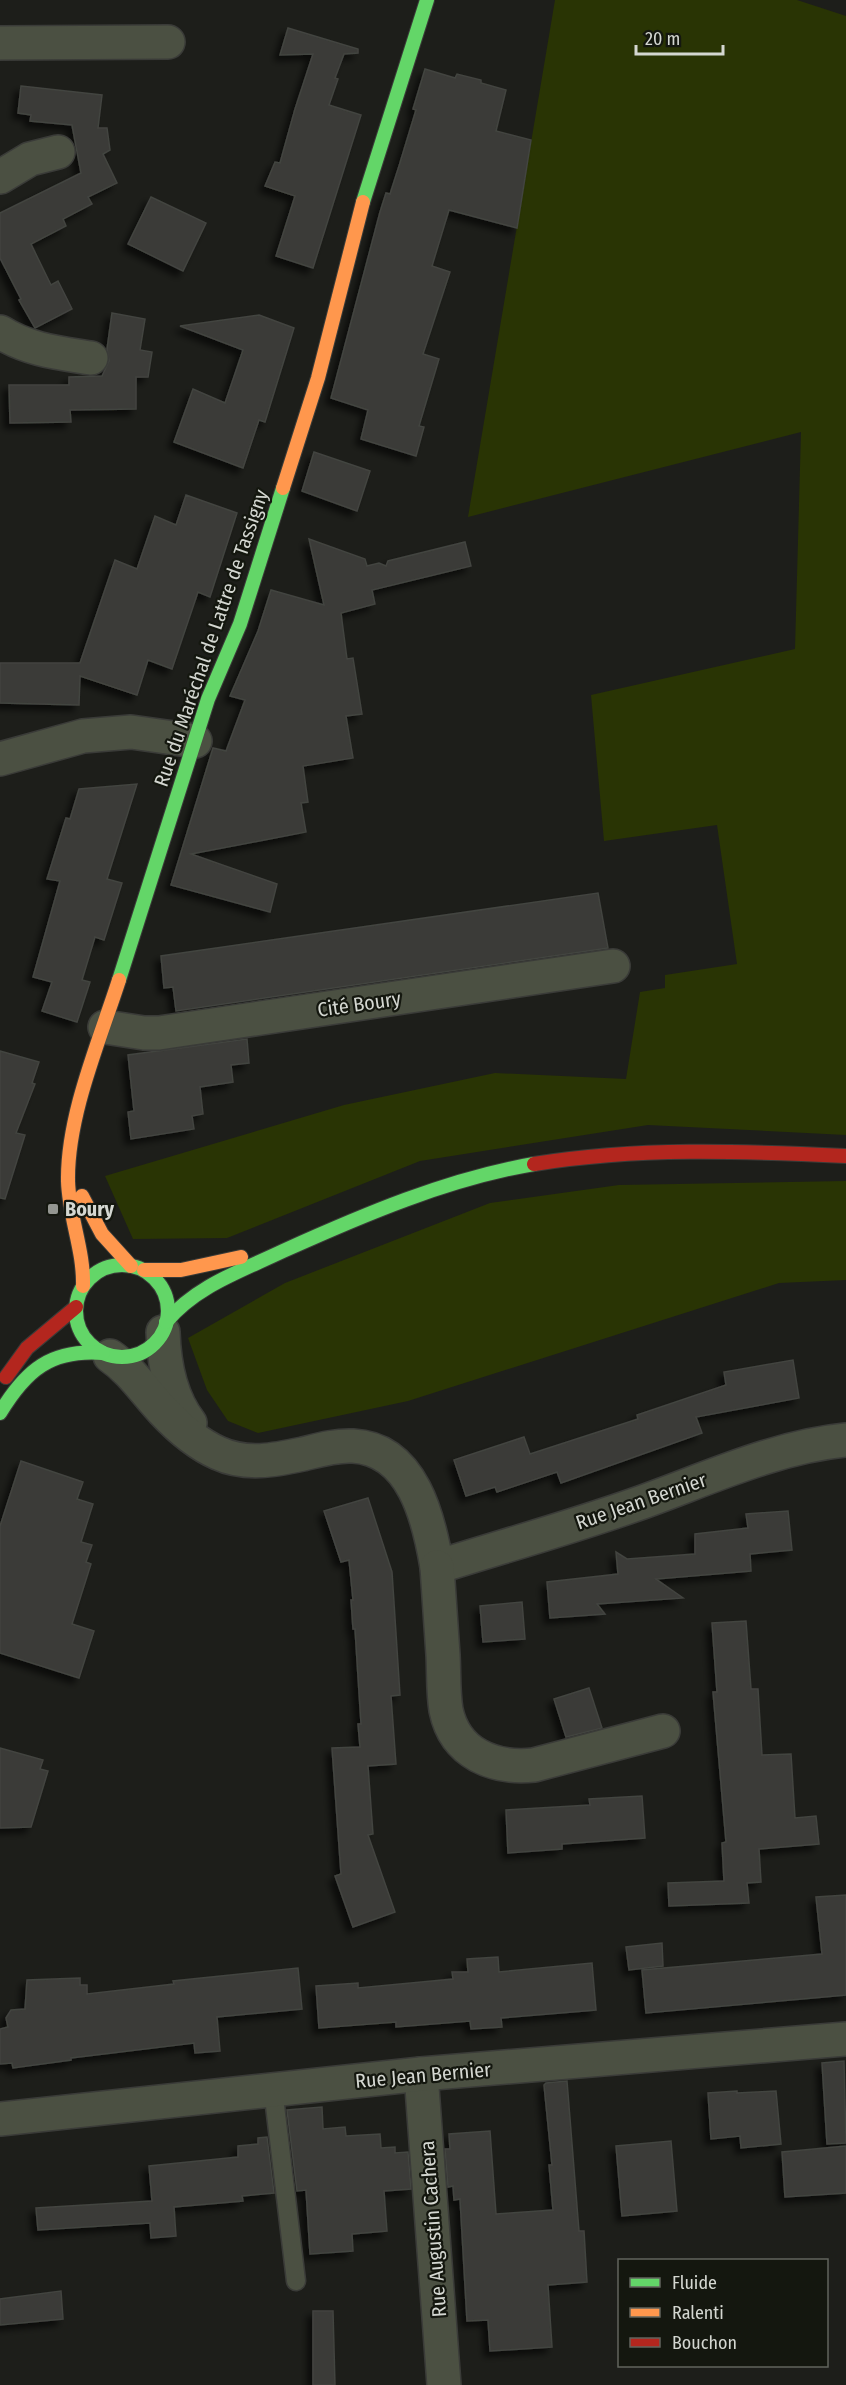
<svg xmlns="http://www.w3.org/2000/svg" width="846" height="2385" font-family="'Fira Sans Condensed',sans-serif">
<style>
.green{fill:#293404}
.building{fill:#3a3b37;stroke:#434440;stroke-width:1.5;filter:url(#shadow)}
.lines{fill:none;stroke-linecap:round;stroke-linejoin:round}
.lane-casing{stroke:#3a3b38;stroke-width:21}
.street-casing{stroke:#3a3b38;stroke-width:36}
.fast-casing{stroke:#3a3b38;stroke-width:16}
.slow-casing{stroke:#3a3b38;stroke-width:16}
.jam-casing{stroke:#3a3b38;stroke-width:16}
.lane{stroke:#4b5042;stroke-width:18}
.street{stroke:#4b5042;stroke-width:33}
.fast{stroke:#63d668;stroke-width:14}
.slow{stroke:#ff974d;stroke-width:14}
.jam{stroke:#b3261e;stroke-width:14}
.poi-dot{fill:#949691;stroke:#14170f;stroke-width:2}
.labels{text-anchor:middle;stroke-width:4.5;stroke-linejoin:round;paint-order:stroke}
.street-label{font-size:20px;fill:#d4d7d1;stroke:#14170f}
.poi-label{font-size:20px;font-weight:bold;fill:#d4d7d1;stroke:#14170f;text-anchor:start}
</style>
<defs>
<filter id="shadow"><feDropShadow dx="-5.5" dy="5.5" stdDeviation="3" flood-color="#0009"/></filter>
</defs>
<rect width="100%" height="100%" fill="#1d1e1a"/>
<g class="green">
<polygon points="555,0 797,0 846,16 846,1135 648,1125 420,1161 227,1238 133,1239 105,1176 344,1105 495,1073 626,1079 640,992 665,988 665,975 737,964 717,825 604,841 591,695 795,649 801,432 468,517"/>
<polygon points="846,1181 846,1280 779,1283 408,1401 258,1433 228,1421 207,1390 188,1338 285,1283 490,1203 619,1185"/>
</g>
<g class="building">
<polygon points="288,28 358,49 358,53 344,54 335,78 338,79 329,105 361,115 313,268 276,256 295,196 265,186 275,162 280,163 295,109 313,54 280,55"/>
<polygon points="425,69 455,78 457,74 481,80 481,83 506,90 496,131 531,140 517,228 449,210 432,266 450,272 423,354 439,359 419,426 424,427 416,456 361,439 368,410 331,398 380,212 386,193 390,194 399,166 416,110 413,109"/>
<polygon points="21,86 102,95 98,128 107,128 110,150 103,154 117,183 88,197 92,204 63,219 66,226 31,244 51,285 58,281 72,309 35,328 19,300 21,299 0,258 0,213 81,173 72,125 30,121 31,115 18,113"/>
<polygon points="151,197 206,223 183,271 128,244"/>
<polygon points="112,313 145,319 140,350 152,352 148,377 136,377 136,409 70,410 71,422 10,423 9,385 69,385 69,377 102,376 109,361 107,349"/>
<polygon points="259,315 294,328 265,422 259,420 243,468 174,442 193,389 225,403 243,350 180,326"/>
<polygon points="314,452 370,471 357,511 302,491"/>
<polygon points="186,495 237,513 210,597 198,592 172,669 148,660 137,695 80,676 79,705 0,703 0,663 80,663 115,560 137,569 155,516 176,525"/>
<polygon points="309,539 365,559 367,566 379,563 386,566 388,561 465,542 471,566 372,590 375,604 341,613 347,659 353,658 362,714 346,716 353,758 303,766 308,802 301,803 306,832 191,854 277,884 270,912 171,885 213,748 226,751 245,700 230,696 258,631 271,590 324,605"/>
<polygon points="137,784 107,879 122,883 104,940 95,937 82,980 90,982 77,1022 42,1011 52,982 33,977 60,881 47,879 66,818 70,819 79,789"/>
<polygon points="598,893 608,948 176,1011 173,987 164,988 161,956"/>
<polygon points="247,1039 249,1063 231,1065 233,1082 200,1087 203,1114 192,1116 194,1129 131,1139 128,1112 134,1111 128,1055"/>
<polygon points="0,1051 39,1062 32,1083 35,1084 16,1133 25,1135 5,1199 0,1198"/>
<polygon points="793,1360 799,1398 696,1417 702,1433 561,1483 557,1472 497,1492 495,1487 466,1496 454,1460 524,1437 530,1454 638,1419 637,1415 726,1385 724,1372"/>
<polygon points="21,1461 83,1482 77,1499 93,1504 81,1542 92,1545 86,1562 91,1564 72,1624 94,1631 79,1678 0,1653 0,1526"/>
<polygon points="368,1498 392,1572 400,1695 391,1696 396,1764 368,1766 373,1834 368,1835 395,1912 353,1927 335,1876 341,1874 332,1748 360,1747 358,1724 361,1724 355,1629 353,1629 351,1600 353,1600 349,1560 341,1562 324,1511"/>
<polygon points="788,1511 792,1550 750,1554 751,1571 656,1579 683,1598 597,1604 605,1614 550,1618 547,1582 618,1574 616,1552 627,1559 695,1554 695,1534 748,1528 746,1514"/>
<polygon points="522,1602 525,1639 483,1642 480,1606"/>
<polygon points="746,1621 751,1689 758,1689 762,1755 791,1754 795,1818 816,1816 819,1844 759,1849 761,1882 747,1883 749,1903 669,1906 668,1883 724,1881 722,1843 726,1842 713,1692 717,1692 712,1623"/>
<polygon points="589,1688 602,1728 566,1737 554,1699"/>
<polygon points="0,1748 43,1760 40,1769 48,1771 31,1827 0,1828"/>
<polygon points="642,1796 645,1838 562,1844 562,1849 508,1853 506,1810 590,1805 589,1799"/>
<polygon points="846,1895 846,1995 646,2013 642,1970 822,1954 816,1897"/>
<polygon points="662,1943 663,1966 629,1970 626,1947"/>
<polygon points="498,1957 499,1972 592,1963 596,2010 501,2018 502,2027 471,2029 470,2021 396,2027 396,2022 319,2028 316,1986 358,1983 358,1988 453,1979 452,1972 468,1972 467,1959"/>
<polygon points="298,1968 302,2009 217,2017 220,2051 195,2053 194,2043 71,2058 71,2060 13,2068 12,2063 0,2064 0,2029 8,2027 6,2018 11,2010 25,2009 27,1980 80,1978 80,1985 87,1985 87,1994 174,1984 173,1981"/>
<polygon points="844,2061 846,2143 827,2144 822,2063"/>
<polygon points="567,2081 579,2231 584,2231 587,2282 548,2285 552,2347 490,2351 488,2320 467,2321 460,2199 454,2200 453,2186 448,2187 445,2149 450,2149 449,2134 490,2131 496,2214 553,2210 549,2165 552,2165 544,2085 546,2083"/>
<polygon points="737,2091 737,2093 776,2091 781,2144 741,2148 740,2136 711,2139 708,2093"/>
<polygon points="322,2107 323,2129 345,2127 346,2136 380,2134 381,2148 395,2147 395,2153 408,2152 411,2189 384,2191 387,2231 352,2234 353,2251 310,2254 306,2190 297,2191 287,2110"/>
<polygon points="267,2137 274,2193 242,2196 243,2201 174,2207 176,2236 151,2238 150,2223 38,2230 36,2208 152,2201 149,2166 238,2157 238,2146 258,2144 258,2138"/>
<polygon points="671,2141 677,2211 622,2216 616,2146"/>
<polygon points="846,2146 846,2193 785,2197 782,2152"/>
<polygon points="61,2291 63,2319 0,2325 0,2299"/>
<polygon points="313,2311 333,2311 335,2385 313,2385"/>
</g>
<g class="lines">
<defs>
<polyline id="lane" points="273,2089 296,2281"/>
<g id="street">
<polyline points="0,43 168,42"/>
<polyline points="0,177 30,159 58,152"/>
<path d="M0,332c28,18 59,21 91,26"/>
<polyline points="0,759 83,736 131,732 195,741"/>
<polyline points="105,1027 144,1033 159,1033 613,966"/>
<path d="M163,1332c1,32 7,65 27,91"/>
<path d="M110,1356c22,15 35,36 53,55 15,16 35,33 55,42 28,13 57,7 85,1 16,-4 33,-9 50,-8 60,3 76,73 84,121 67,-21 135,-40 200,-63 68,-24 137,-57 209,-64"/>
<path d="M437,1567c2,29 4,59 6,88 1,18 0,37 3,55 9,44 48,59 88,55l129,-34"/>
<polyline points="421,2074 444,2385"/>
<polyline points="0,2119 421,2074 846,2039"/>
</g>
<g id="fast">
<polyline points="363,202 427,0"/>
<polyline points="119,980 208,699 240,624 283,488"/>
<circle cx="122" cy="1311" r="46"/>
<path d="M166,1322c30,-36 75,-51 117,-71 80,-36 164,-72 251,-87"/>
<path d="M0,1413c26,-43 51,-64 103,-60"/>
</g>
<g id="slow">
<polyline points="283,488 318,378 363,202"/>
<polyline points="82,1196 102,1234 131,1266"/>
<polyline points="144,1270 181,1270 241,1257"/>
<path d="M83,1286c1,-36 -14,-69 -15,-105 -1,-65 31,-139 51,-201"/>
</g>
<g id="jam">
<path d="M534,1164c104,-17 207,-13 312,-8"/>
<polyline points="6,1377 27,1348 76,1307"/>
</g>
</defs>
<use href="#lane" class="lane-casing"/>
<use href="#street" class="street-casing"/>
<use href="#fast" class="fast-casing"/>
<use href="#slow" class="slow-casing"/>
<use href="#jam" class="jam-casing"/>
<use href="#lane" class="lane"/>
<use href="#street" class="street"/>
<use href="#fast" class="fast"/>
<use href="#slow" class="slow"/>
<use href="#jam" class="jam"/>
</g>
<rect class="poi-dot" x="47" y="1203" width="12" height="12" rx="3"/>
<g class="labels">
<g class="street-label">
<text transform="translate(211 638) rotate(-71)" y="7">Rue du Maréchal de Lattre de Tassigny</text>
<text transform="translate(359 1004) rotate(-8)" y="7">Cité Boury</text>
<text transform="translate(641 1501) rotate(-19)" y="7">Rue Jean Bernier</text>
<text transform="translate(423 2075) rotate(-5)" y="7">Rue Jean Bernier</text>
<text transform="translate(433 2229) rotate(-94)" y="7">Rue Augustin Cachera</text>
</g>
<g class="poi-label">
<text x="65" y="1216">Boury</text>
</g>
</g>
<rect x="618" y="2259" width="210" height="108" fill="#14170f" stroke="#61645d" stroke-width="1.5"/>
<rect x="630" y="2278" width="30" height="9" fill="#63d668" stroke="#61645d" stroke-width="1.5"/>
<text x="672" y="2289" font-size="18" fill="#d4d7d1">Fluide</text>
<rect x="630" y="2308" width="30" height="9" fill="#ff974d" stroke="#61645d" stroke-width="1.5"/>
<text x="672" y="2319" font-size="18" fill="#d4d7d1">Ralenti</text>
<rect x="630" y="2338" width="30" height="9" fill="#b3261e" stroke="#61645d" stroke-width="1.5"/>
<text x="672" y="2349" font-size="18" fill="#d4d7d1">Bouchon</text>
<path d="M636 45v9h87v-9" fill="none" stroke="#d4d7d1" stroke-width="3"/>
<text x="645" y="45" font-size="18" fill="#d4d7d1" stroke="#14170f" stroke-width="4.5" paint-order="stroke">20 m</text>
</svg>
